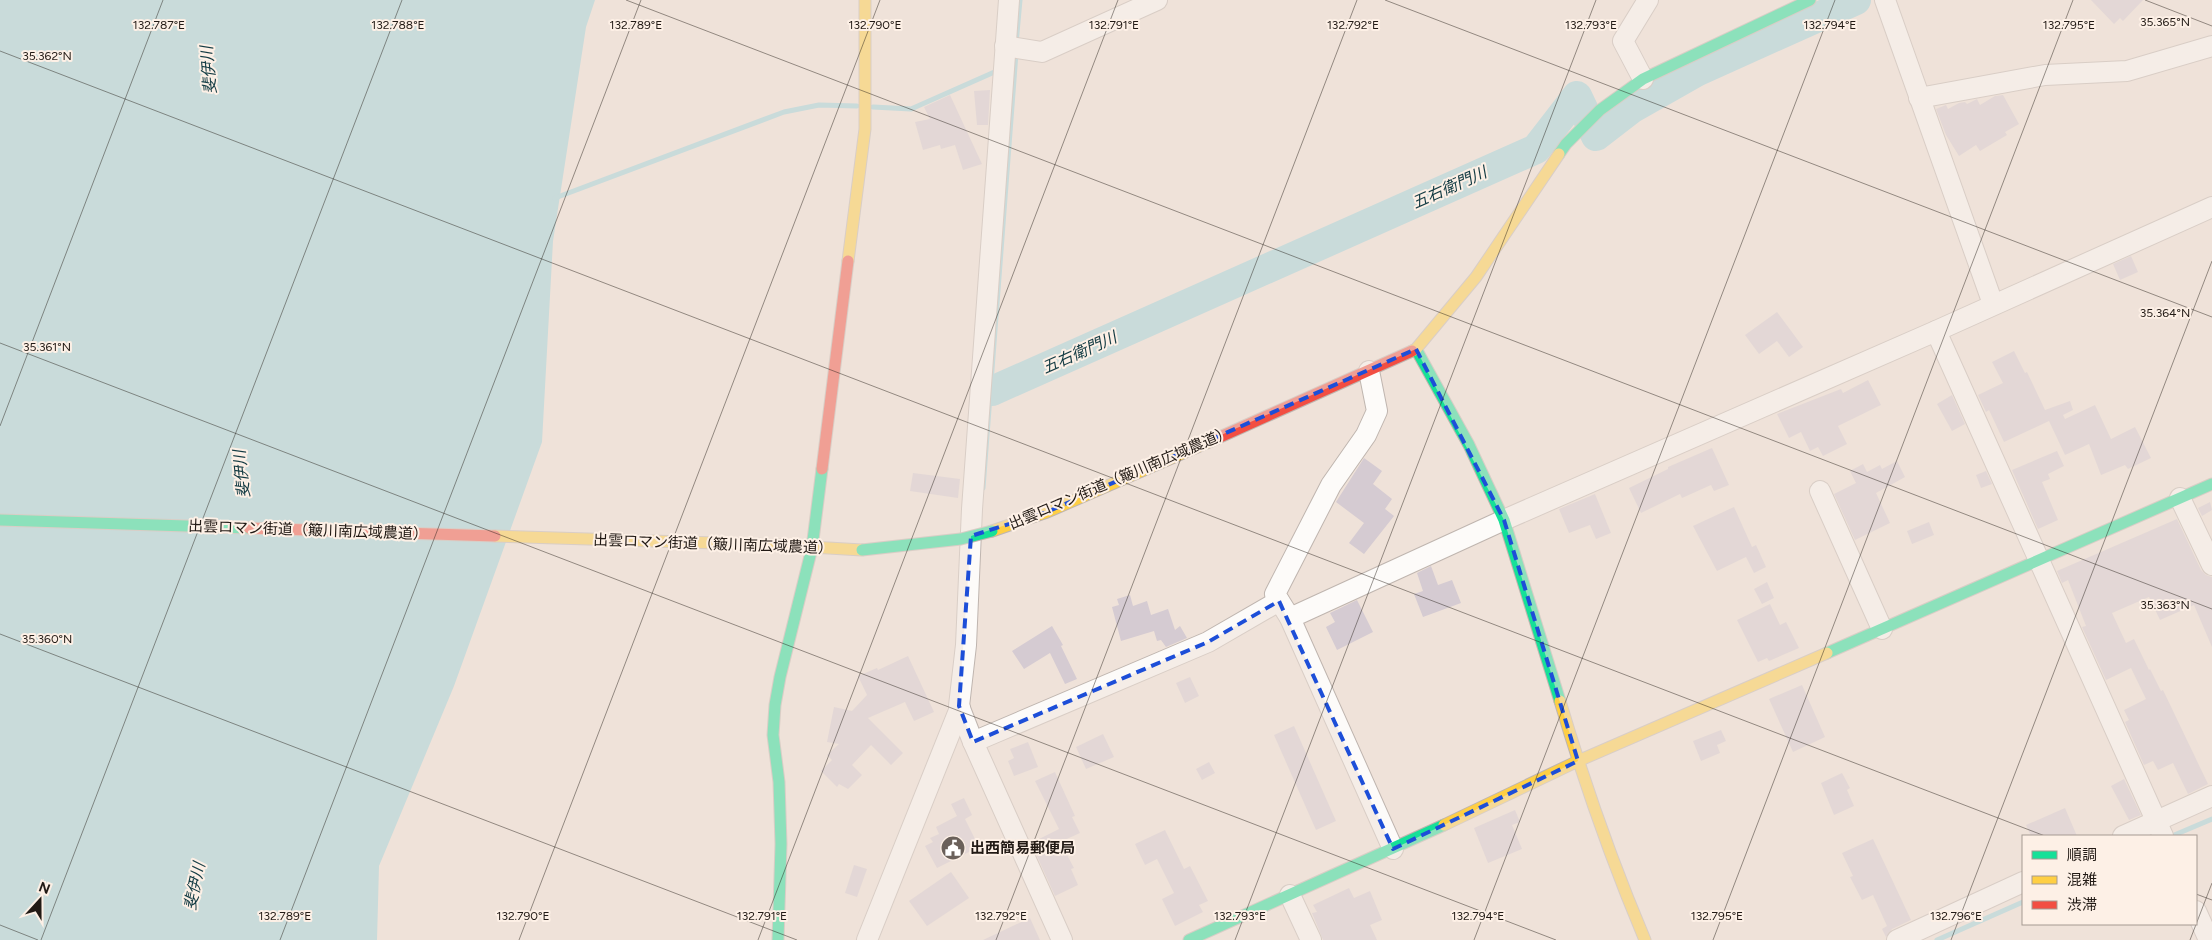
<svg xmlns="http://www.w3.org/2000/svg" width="2212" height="940" font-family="Figtree,'Noto Sans JP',sans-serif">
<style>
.water{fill:#9bd2dc}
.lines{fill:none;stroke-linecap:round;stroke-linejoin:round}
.stream{stroke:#9bd2dc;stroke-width:5}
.river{stroke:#9bd2dc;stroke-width:30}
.building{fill:#d5cbd2}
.street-casing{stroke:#bfb5af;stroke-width:22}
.fast-casing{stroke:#bfb5af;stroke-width:13}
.slow-casing{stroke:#bfb5af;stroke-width:13}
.jam-casing{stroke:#bfb5af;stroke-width:13}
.street{stroke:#fdfbf9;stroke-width:20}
.fast{stroke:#16e098;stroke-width:11}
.slow{stroke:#ffcf43;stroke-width:11}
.jam{stroke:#f24e42;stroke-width:11}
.fast-bridge-casing{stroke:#bfb5af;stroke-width:13;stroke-linecap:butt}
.fast-bridge{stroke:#16e098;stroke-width:11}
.marked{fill:none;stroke:#1d4ed8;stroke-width:4;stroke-dasharray:10 6;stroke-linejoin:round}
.ticks{fill:none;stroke:#221a15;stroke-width:1;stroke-opacity:0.45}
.labels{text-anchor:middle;stroke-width:4;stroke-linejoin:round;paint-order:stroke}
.street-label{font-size:15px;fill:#221a15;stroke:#fdf0e6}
.poi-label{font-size:15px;font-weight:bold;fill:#221a15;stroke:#fdf0e6;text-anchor:start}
.water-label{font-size:16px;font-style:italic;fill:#133b43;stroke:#fdf0e6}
.ticks-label{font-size:12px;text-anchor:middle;fill:#221a15;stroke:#fdf0e6;stroke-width:4;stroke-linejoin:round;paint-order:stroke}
</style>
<rect width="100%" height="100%" fill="#efe2d9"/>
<polygon class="water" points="0,0 595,0 586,27 553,241 542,442 454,686 379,866 377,940 0,940"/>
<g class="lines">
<g class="stream">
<polyline points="1016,44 1020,0"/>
<polyline points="873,107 911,109 999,70"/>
<polyline points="555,198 784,112 819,105 857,106"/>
<polyline points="983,488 1016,53"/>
<polyline points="2172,836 2212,819"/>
<polyline points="1937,940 2023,902"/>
</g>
<polyline class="river" points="992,391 1536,149 1577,96 1596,136 1631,109 1698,71 1856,0"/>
</g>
<g class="building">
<polygon points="2091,0 2143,0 2123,21 2120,18 2114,24"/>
<polygon points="990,90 988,125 977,125 974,91"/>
<polygon points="950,95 982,164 963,170 955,145 941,149 940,145 923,150 915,122 930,119 924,107"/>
<polygon points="2003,95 2019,124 2005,132 2007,135 1980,151 1976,145 1959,156 1946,135 1936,109 1946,105 1948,109 1959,103 1965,102 1967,104 1977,99 1980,105 1995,96"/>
<polygon points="2131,256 2138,272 2120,280 2113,264"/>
<polygon points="1777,312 1803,347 1789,357 1777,341 1759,354 1745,335"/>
<polygon points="2014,351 2025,373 2027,372 2045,410 2070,401 2073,410 2063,415 2065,419 2095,405 2111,439 2135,427 2151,458 2128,469 2125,465 2101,475 2089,444 2065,455 2049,421 2004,442 1989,410 1986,412 1978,395 2003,383 1992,362"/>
<polygon points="1868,380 1881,405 1838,426 1847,444 1823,456 1818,447 1810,451 1801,432 1789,438 1777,414 1841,389 1843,393"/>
<polygon points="1952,395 1965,424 1952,431 1937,404"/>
<polygon points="1712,448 1729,485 1714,491 1711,485 1682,498 1680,494 1641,513 1629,488 1668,469 1668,467"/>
<polygon points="2057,451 2064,466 2048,474 2050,479 2042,482 2058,520 2038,529 2012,470"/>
<polygon points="1364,458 1382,471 1373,484 1392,499 1385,509 1394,516 1364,554 1349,543 1364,523 1336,502"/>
<polygon points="1897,461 1905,477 1876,493 1890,523 1855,540 1834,494 1856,483 1850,471 1863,464 1867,472 1880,465 1882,469"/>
<polygon points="1986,471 1992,484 1981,488 1976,475"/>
<polygon points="913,473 960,479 958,498 910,491"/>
<polygon points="1595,494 1611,533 1596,539 1590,525 1569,533 1559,509"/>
<polygon points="2210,502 2212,510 2202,516 2198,508"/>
<polygon points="1734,507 1752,547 1756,545 1766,567 1754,573 1746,557 1717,571 1693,526"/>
<polygon points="2177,519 2201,570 2206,575 2212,577 2212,647 2194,605 2160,620 2149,597 2112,613 2126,643 2134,639 2149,670 2150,669 2161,691 2163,690 2208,784 2188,794 2173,763 2158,770 2153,761 2144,765 2125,722 2129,720 2124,710 2146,699 2131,668 2106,680 2082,627 2086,626 2068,580 2062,583 2057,571"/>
<polygon points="1929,522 1934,535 1912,544 1907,531"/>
<polygon points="1431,566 1438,585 1452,580 1461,603 1423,617 1414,594 1423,591 1417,573"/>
<polygon points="1767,582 1774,598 1762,604 1754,589"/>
<polygon points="1130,595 1133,606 1147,601 1151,615 1168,609 1175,630 1180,626 1187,638 1166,647 1161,640 1157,641 1154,631 1121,641 1112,607 1119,605 1117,599"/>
<polygon points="1357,600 1373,632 1337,650 1326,627 1335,622 1330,613"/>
<polygon points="1770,604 1780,625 1786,622 1799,648 1769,661 1767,658 1758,662 1737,620"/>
<polygon points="1052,626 1063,645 1061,646 1077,679 1065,684 1050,653 1024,669 1012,651"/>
<polygon points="908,656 934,712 914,721 905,702 868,718 903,753 891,765 871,745 852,765 862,775 848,789 839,784 837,787 821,771 832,760 827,755 839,744 827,742 834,707 852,711 867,695 858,676 877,668 878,670"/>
<polygon points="1190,677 1199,696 1185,703 1176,683"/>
<polygon points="1802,685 1825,737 1793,752 1769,699"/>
<polygon points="1294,726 1336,821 1316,830 1274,735"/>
<polygon points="1721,730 1726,741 1717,745 1720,753 1701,761 1693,741"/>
<polygon points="1103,734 1114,757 1086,769 1076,747"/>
<polygon points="1028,742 1038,767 1014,776 1008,761 1014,758 1010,749"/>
<polygon points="1209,762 1215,773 1202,780 1196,769"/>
<polygon points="1055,772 1075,816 1072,817 1080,833 1060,842 1074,868 1071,869 1078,885 1055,896 1031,843 1059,829 1035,781"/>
<polygon points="1842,773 1850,788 1847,790 1854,806 1834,815 1821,783"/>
<polygon points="2124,779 2141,815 2129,820 2111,786"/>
<polygon points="964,798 972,815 965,819 979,847 937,868 925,846 933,842 930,838 939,834 936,827 957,816 951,804"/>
<polygon points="2065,808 2077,836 2031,836 2026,825"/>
<polygon points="1515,810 1520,822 1512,825 1522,849 1488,863 1474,828"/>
<polygon points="1165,830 1184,869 1190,866 1208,901 1199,905 1203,912 1175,926 1162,899 1174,893 1157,859 1145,865 1135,844"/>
<polygon points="1873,839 1911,920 1892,929 1886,937 1882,929 1887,926 1873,895 1862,900 1850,877 1853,876 1842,853"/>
<polygon points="854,865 867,869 857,897 845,893"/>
<polygon points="951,872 969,898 927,926 909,901"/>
<polygon points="1349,888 1354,898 1370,891 1382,920 1370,925 1377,940 1323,940 1312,913 1317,912 1313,905"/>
<polygon points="1030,918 1040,940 983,940"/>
</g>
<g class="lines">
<defs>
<g id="street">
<polyline points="1009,0 972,509 966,645 959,706 973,742 1062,940"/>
<polyline points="1885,0 1993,304"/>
<polyline points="1005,46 1042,52 1157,0"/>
<polyline points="1643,79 1623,41 1648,0"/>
<polyline points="1919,98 2045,75 2127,71 2212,46"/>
<polyline points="1936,331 2163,836"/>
<polyline points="1369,371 1377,411 1366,435 1331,485 1275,594 1290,618 1393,849"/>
<polyline points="1820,491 1882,629"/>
<polyline points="2180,498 2212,565"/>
<polyline points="1290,618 1504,520 1936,331 2212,207"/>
<polyline points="973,742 1208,642 1279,601"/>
<polyline points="2123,836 2212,796"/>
<polyline points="1290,895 1311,940"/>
<polyline points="2196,911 2209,940"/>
<polyline points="867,940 960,708"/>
<polyline points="1897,940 2023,882"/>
</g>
<g id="fast">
<polyline points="1559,154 1566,144 1600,110 1643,79 1810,0"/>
<polyline points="1416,349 1469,445 1504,520 1560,701"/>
<polyline points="0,520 249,528"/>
<polyline points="1827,653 2212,484"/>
<polyline points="778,940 781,844 779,782 773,735 775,705 780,677 812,548 822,469"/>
<polyline points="1189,940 1444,825"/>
</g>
<g id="slow">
<polyline points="848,261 865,129 865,0"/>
<polyline points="1412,351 1416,349 1476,277 1559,154"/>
<polyline points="992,531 1047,512 1211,441"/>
<polyline points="495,536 778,545 862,550"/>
<path d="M1560,701c24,81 52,161 85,239"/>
<polyline points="1444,825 1578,761 1827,653"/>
</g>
<g id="jam">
<polyline points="1211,441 1412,351"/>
<polyline points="822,469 848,261"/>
<polyline points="249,528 495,536"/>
</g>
</defs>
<use href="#street" class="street-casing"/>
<use href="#fast" class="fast-casing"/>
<use href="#slow" class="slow-casing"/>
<use href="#jam" class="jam-casing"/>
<use href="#street" class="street"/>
<use href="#fast" class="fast"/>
<use href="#slow" class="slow"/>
<use href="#jam" class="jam"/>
<defs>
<polyline id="fast-bridge" points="862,550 961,539 992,531"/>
</defs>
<use href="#fast-bridge" class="fast-bridge-casing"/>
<use href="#fast-bridge" class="fast-bridge"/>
</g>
<path d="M0 0H2212V940H0ZM1416,349l88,171 74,241 -185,88 -114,-248 -71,41 -235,100 -14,-36 12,-170 76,-24z" fill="#efe2d9" fill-opacity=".55" fill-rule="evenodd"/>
<path class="marked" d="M1416,349l88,171 74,241 -185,88 -114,-248 -71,41 -235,100 -14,-36 12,-170 76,-24z"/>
<path class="ticks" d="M626,0l1586,609M1385,0l827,317M2145,0l67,26M0,51l2045,785M0,343l1556,597M0,426l163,-426M0,634l797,306M2196,894l16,6M0,925l38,15M41,940l361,-940M280,940l361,-940M519,940l361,-940M758,940l360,-940M996,940l361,-940M1235,940l361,-940M1474,940l361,-940M1713,940l360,-940M1951,940l261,-679M2190,940l22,-57"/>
<defs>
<symbol id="civic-disc" viewBox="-11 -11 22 22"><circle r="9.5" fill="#6a605a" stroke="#fdf0e6"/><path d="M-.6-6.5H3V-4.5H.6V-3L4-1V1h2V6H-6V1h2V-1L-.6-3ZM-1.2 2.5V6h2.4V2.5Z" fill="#fff"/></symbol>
</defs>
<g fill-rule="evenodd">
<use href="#civic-disc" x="939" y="834" width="28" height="28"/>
</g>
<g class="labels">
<g class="street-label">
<text transform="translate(1120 478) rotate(-23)" y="5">出雲ロマン街道（簸川南広域農道）</text>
<text transform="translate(308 530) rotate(2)" y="5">出雲ロマン街道（簸川南広域農道）</text>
<text transform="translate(713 544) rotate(2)" y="5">出雲ロマン街道（簸川南広域農道）</text>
</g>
<g class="poi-label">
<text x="970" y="853">出西簡易郵便局</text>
</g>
<g class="water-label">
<text transform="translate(208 70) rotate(-95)" y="6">斐伊川</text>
<text transform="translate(1449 187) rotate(-24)" y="6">五右衛門川</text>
<text transform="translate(1079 352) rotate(-24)" y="6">五右衛門川</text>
<text transform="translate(241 474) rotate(-96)" y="6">斐伊川</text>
<text transform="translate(194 886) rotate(-78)" y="6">斐伊川</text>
</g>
</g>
<g class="ticks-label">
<text x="2165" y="26">35.365°N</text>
<text x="159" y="29">132.787°E</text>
<text x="398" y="29">132.788°E</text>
<text x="636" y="29">132.789°E</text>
<text x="875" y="29">132.790°E</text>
<text x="1114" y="29">132.791°E</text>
<text x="1353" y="29">132.792°E</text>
<text x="1591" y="29">132.793°E</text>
<text x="1830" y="29">132.794°E</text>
<text x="2069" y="29">132.795°E</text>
<text x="47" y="60">35.362°N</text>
<text x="2165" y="317">35.364°N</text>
<text x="47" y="351">35.361°N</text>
<text x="2165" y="609">35.363°N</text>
<text x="47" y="643">35.360°N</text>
<text x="285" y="920">132.789°E</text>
<text x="523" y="920">132.790°E</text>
<text x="762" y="920">132.791°E</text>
<text x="1001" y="920">132.792°E</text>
<text x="1240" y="920">132.793°E</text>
<text x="1478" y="920">132.794°E</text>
<text x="1717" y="920">132.795°E</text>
<text x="1956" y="920">132.796°E</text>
</g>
<rect x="2022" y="835" width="175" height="90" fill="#fdf0e6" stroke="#a59a92"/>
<rect x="2032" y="851" width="25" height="8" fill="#16e098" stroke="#a59a92"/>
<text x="2067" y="860" font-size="15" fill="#221a15">順調</text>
<rect x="2032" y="876" width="25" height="8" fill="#ffcf43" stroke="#a59a92"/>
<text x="2067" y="885" font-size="15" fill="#221a15">混雑</text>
<rect x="2032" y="901" width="25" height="8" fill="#f24e42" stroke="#a59a92"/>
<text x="2067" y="910" font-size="15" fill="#221a15">渋滞</text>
<g transform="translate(40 900) rotate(21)" stroke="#fdf0e6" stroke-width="4" paint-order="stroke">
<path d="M0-4L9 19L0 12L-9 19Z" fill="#221a15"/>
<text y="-8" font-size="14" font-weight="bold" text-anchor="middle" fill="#221a15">N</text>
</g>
</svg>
